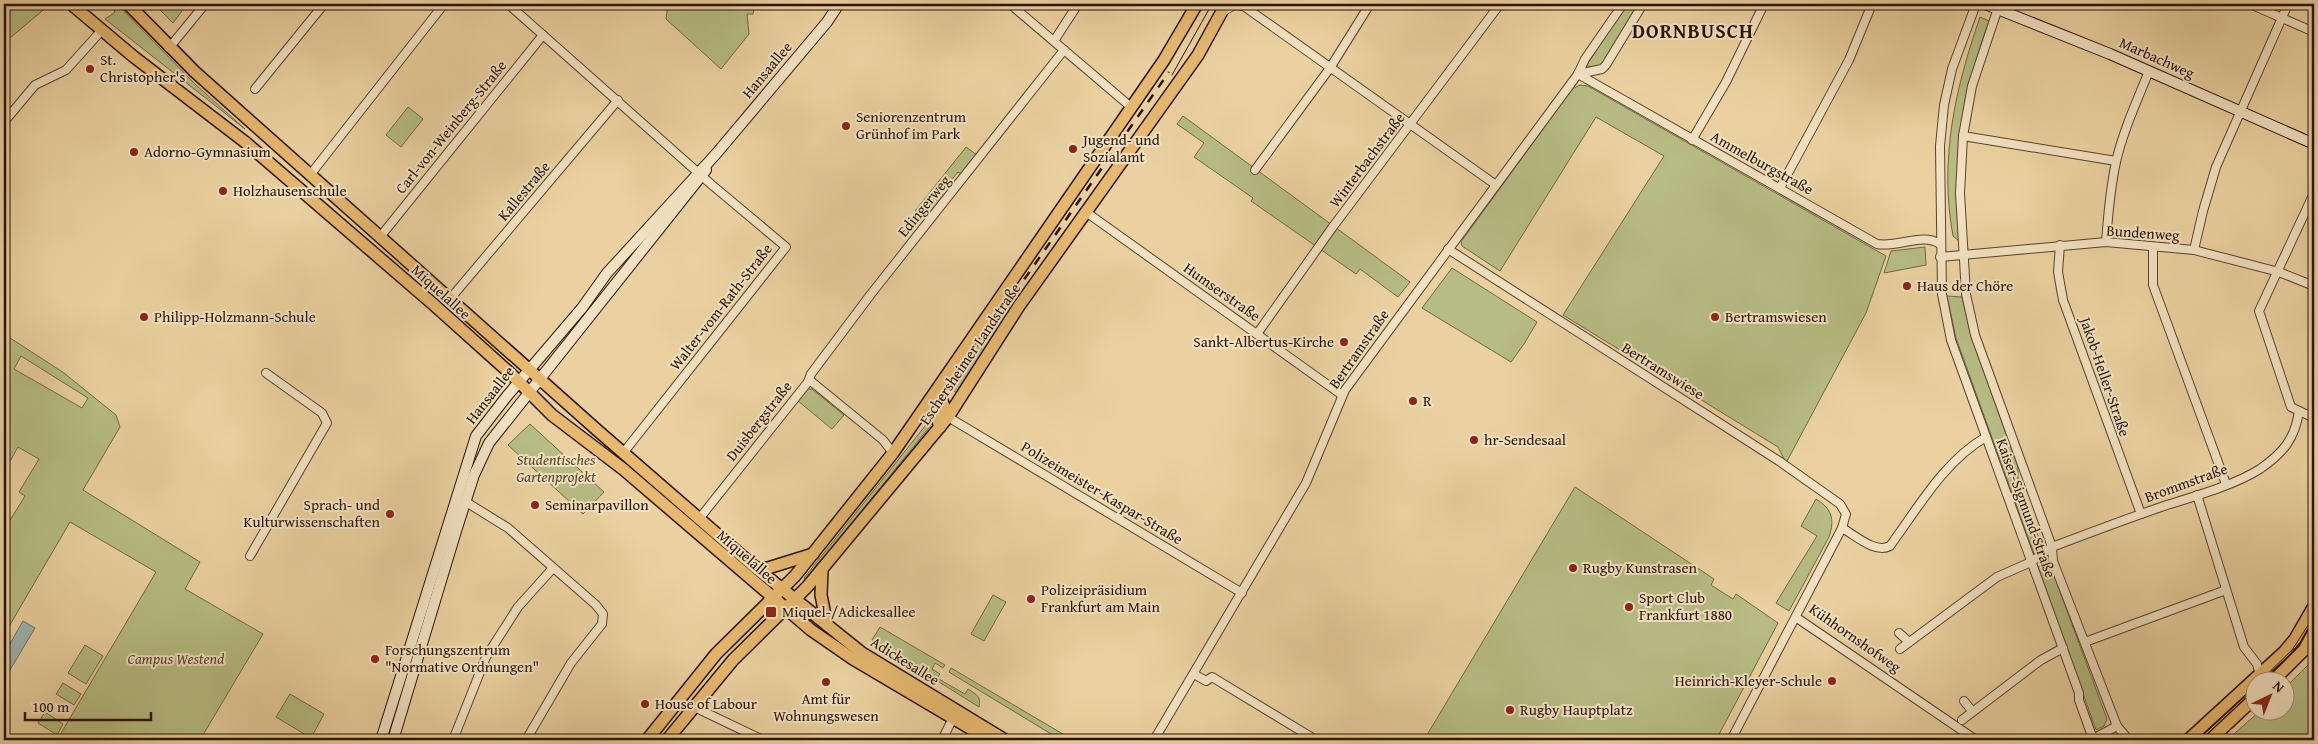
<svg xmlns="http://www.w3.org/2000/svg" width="2318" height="744" font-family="'Gentium Book Plus',serif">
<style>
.green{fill:#b7bc84;stroke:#706842;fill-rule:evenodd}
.water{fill:#9fb4b2;stroke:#70746b}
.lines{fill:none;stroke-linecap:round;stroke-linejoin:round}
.minor-casing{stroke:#5a4228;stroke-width:10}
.secondary-casing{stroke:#2a1300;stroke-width:12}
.primary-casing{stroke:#2a1300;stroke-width:14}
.minor{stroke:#f2e1c2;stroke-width:8}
.secondary{stroke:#f2e1c2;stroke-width:10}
.primary{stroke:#e6b870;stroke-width:11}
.tram{stroke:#2a1300;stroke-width:1}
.rail{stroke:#2a1300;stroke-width:2.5;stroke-dasharray:9 9;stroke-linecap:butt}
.poi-dot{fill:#8f2418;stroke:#f2e1c2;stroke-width:2}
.labels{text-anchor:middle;stroke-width:4;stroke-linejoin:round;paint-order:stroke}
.street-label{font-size:15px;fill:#2a1300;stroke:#f2e1c2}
.poi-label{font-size:15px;fill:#2a1300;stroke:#f2e1c2;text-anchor:start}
.park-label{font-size:15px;font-style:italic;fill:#544628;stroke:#f2e1c2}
.district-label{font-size:20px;font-weight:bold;letter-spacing:1px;fill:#2a1300;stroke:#f2e1c2}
</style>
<rect width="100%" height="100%" fill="#ebd1a1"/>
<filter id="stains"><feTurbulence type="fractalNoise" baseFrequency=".004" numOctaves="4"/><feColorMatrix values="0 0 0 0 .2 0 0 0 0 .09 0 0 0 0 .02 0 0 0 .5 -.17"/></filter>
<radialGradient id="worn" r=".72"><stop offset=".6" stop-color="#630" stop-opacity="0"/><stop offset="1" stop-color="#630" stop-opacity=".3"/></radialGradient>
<g class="green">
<polygon points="4,4 46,4 48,6 4,43"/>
<polygon points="117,4 196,85 245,129 105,19 114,13"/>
<polygon points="154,4 187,4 173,23"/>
<polygon points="668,4 755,4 753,14 747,14 749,34 721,69 666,19"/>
<polygon points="1626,4 1639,4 1602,66 1591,68 1587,65"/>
<path d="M1980,17l9,4c-29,81 -36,135 -29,221l-7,-6c-14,-76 2,-147 27,-219z"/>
<polygon points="1580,85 1588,86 1886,256 1866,313 1786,463 1778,447 1563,315 1664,156 1596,117 1500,271 1462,246 1461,242 1572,89"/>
<polygon points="408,107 423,119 401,147 386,135"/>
<polygon points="1183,116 1410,282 1398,297 1360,269 1356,274 1251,201 1253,198 1194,157 1204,143 1177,124"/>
<polygon points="966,147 977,155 962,174 958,172 941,193 944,196 925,219 915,211"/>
<polygon points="1925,247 1926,265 1884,273 1891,251"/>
<polygon points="1452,268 1537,322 1524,344 1511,362 1422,308"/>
<polygon points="1947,296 1962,297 1971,336 2018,467 2018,482 2043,549 2034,554 1956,338"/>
<polygon points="1005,301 1013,307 960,395 951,389"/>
<path d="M4,334l60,39 52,42 4,12 -37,63 117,72 -15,27 78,45 -63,106h-143l99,-168 -86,-50 -66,113v-112l3,2 18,-29 -6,-4 20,-33 -21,-12 -14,25zM21,356l67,42 -6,10 -68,-39z"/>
<polygon points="807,389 812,389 844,415 832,429 798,401"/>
<polygon points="929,421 932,424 806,579 804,578"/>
<polygon points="530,424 604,492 583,514 508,445"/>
<polygon points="1575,487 1714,579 1711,585 1733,599 1736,594 1778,623 1716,740 1424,740"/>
<path d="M1816,499c16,10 19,20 13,38l-40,74 -13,-8 41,-67 -16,-10z"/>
<polygon points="2049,562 2107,719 2104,726 2096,730 2038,567"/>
<polygon points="993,595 1006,602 984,641 971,634"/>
<path d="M880,627l65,38 -2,3 -8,-5 -3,6 8,5 -3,4 28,16 3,-5c9,6 13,7 11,18l-107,-67z"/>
<polygon points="85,645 103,656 86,684 68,673"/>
<polygon points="2314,656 2314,740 2227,740 2259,712 2286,712 2286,687 2311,662"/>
<polygon points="951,668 1073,740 1061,740 949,672"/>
<polygon points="63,683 81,694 74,705 56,694"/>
<polygon points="290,694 324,714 311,738 276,717"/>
<polygon points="45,712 63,724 57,735 38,723"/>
</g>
<polygon class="water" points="23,621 35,628 4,680 4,654"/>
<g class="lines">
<defs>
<g id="minor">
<polyline points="508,4 712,185 786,247 624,452"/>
<polyline points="1010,4 1131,107"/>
<polyline points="1976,4 1952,69 1944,105 1940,146 1942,294 1951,340 2079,693 2079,700 2093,739"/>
<polyline points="2250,4 2314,32"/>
<polyline points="1998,8 1972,86 1963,136 1960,193 1966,294 1975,335 2052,547 2053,561 2117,726 2129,740"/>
<path d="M1224,11c8,-5 12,-8 21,-4l251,178"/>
<polyline points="1054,41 1078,4"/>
<polyline points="169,48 205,4"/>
<path d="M1578,74l299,170c21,4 45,-12 63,0"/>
<polyline points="1578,74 1602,69 1606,65 1643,4"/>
<polyline points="255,89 324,4"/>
<polyline points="4,122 35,85 66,70 102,30"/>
<polyline points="1963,136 2116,161"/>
<polyline points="1692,140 1726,82 1764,4"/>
<polyline points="1255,170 1330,68 1370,4"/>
<polyline points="310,175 444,4"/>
<polyline points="1780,188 1849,60 1872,4"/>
<polyline points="2314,193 2259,311 2291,407 2314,418"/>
<polyline points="1086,212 1342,395"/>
<polyline points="380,237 543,35"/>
<path d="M2106,242c2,-27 4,-53 10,-80 7,-31 21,-61 33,-91"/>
<polyline points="2060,245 2058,272 2063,300 2141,514"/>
<polyline points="2153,247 2153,285 2226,484"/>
<polyline points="1448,249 1779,461 1840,504 1846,514 1842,528 1731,740"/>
<polyline points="2194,250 2203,211 2216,167 2288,4"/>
<polyline points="1940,257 2106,242 2194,250 2279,272 2314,286"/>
<polyline points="450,299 618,100"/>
<polyline points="1257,334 1332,228 1500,4"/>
<polyline points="808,382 811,374 871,294 1064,50"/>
<polyline points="948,417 1242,593"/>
<polyline points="2197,495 2244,647 2257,664 2260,675"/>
<polyline points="466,502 508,528 596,605 603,614 602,624 571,663 526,740"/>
<polyline points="699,519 808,382 812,382 883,440 893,453"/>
<path d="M1842,528c13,7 33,26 48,18 28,-38 54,-85 96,-109"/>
<polyline points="250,556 327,423 322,413 266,373"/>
<polyline points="1797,618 1976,740"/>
<polyline points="1899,633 1909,642"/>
<polyline points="2085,642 2226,590"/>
<path d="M1900,649l97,-72 34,-15 21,-15c37,-14 74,-28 112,-41 29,-9 71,-21 96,-37 23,-16 35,-30 39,-58"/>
<polyline points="1194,674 1206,681 1212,677 1316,740"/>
<polyline points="1964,701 1972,711"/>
<polyline points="694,707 763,740"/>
<polyline points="1962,720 2041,660 2063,648"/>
<polyline points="453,740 486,657 518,607 553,568"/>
<polyline points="942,740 953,718"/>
<polyline points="1154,740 1306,483 1345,390 1578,74 1585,59 1623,4"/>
<polyline points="2091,740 2117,726"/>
</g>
<g id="secondary">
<polyline points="1985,4 2110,54 2314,144"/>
<polyline points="381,740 476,436 507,396 582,308 607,273 716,154 827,22 839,4"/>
<polyline points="393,740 456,531 474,475 489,443 706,170"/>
</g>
<g id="primary">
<polyline points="71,4 134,57 245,142 433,304 511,374 552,415 623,469 811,630 853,659 990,740"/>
<polyline points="128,4 195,72 597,430 756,568 862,653 1005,740"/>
<polyline points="938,390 948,417"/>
<polyline points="931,400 940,427"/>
<polyline points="756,568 768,568 813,554"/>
<polyline points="822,569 821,595 827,625"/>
<polyline points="2272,682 2304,650 2314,632"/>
<polyline points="647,740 716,654 795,576 893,453 1164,60 1197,4"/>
<polyline points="667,740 733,660 807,587 948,417 1019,306 1198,55 1226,4"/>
<polyline points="2188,740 2284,652 2295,639 2314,606"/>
<polyline points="2210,740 2256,697"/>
</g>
</defs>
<use href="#minor" class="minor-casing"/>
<use href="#secondary" class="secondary-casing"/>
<use href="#primary" class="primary-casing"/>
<use href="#minor" class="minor"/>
<use href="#secondary" class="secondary"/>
<use href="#primary" class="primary"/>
<g class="tram">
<polyline points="1172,75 1212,4"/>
<polyline points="2259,682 2292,650 2314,616"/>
<polyline points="2196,740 2256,685"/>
</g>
<polyline class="rail" points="1014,294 1169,72"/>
</g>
<g class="poi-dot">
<circle cx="90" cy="69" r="5"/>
<circle cx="846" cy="126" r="5"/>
<circle cx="1073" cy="149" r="5"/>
<circle cx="134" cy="152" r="5"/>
<circle cx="223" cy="191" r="5"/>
<circle cx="1907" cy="286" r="5"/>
<circle cx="144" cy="317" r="5"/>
<circle cx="1715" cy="317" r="5"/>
<circle cx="1344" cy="342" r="5"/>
<circle cx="1413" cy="401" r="5"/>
<circle cx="1474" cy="440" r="5"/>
<circle cx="535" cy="505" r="5"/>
<circle cx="390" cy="514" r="5"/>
<circle cx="1573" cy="568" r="5"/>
<circle cx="1031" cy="599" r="5"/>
<circle cx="1629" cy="607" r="5"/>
<rect x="765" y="606" width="12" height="12" rx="2.5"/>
<circle cx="375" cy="659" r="5"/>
<circle cx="1832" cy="681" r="5"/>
<circle cx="826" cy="682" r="5"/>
<circle cx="645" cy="704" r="5"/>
<circle cx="1510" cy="710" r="5"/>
</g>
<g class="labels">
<g class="street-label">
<text transform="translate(2157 58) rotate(24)" y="5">Marbachweg</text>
<text transform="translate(767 70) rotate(-50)" y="5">Hansaallee</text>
<text transform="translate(451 127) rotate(-51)" y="5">Carl-von-Weinberg-Straße</text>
<text transform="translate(1367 160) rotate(-53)" y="5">Winterbachstraße</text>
<text transform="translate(1762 163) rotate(29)" y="5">Ammelburgstraße</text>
<text transform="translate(524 191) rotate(-50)" y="5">Kallestraße</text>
<text transform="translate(924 206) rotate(-51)" y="5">Edingerweg</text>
<text transform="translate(2143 233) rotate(4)" y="5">Bundenweg</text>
<text transform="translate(441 292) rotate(42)" y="5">Miquelallee</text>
<text transform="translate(1222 292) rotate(35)" y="5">Humserstraße</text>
<text transform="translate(721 307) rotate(-52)" y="5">Walter-vom-Rath-Straße</text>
<text transform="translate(1359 349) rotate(-55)" y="5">Bertramstraße</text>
<text transform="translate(970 354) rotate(-56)" y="5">Eschersheimer Landstraße</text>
<text transform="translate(1663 371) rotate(32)" y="5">Bertramswiese</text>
<text transform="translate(2105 377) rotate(71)" y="5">Jakob-Heller-Straße</text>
<text transform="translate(490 395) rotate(-52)" y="5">Hansaallee</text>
<text transform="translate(759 421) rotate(-52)" y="5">Duisbergstraße</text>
<text transform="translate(2186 483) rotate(-20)" y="5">Brommstraße</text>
<text transform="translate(1102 493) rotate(31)" y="5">Polizeimeister-Kaspar-Straße</text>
<text transform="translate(2026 508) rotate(70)" y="5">Kaiser-Sigmund-Straße</text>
<text transform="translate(747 557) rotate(41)" y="5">Miquelallee</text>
<text transform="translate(1855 638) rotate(35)" y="5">Kühhornshofweg</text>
<text transform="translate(905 661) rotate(32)" y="5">Adickesallee</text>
</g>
<g class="poi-label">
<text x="100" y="65">St.<tspan x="100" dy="17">Christopher's</tspan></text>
<text x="856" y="122">Seniorenzentrum<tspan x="856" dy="17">Grünhof im Park</tspan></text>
<text x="1083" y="145">Jugend- und<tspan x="1083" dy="17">Sozialamt</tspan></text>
<text x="144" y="157">Adorno-Gymnasium</text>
<text x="233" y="196">Holzhausenschule</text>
<text x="1917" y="291">Haus der Chöre</text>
<text x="154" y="322">Philipp-Holzmann-Schule</text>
<text x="1725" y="322">Bertramswiesen</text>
<text x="1334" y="347" text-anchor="end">Sankt-Albertus-Kirche</text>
<text x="1423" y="406">R</text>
<text x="1484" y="445">hr-Sendesaal</text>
<text x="380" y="510" text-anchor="end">Sprach- und<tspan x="380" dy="17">Kulturwissenschaften</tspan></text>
<text x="545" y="510">Seminarpavillon</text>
<text x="1583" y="573">Rugby Kunstrasen</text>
<text x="1041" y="595">Polizeipräsidium<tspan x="1041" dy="17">Frankfurt am Main</tspan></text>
<text x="1639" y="603">Sport Club<tspan x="1639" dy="17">Frankfurt 1880</tspan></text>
<text x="782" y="617">Miquel-/Adickesallee</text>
<text x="385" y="655">Forschungszentrum<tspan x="385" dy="17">"Normative Ordnungen"</tspan></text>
<text x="1822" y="686" text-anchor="end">Heinrich-Kleyer-Schule</text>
<text x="826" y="704" text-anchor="middle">Amt für<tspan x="826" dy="17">Wohnungswesen</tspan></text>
<text x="655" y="709">House of Labour</text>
<text x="1520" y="715">Rugby Hauptplatz</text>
</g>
<g class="park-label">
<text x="556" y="465">Studentisches<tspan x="556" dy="17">Gartenprojekt</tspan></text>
<text x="176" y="664">Campus Westend</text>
</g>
<g class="district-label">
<text x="1693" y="38">DORNBUSCH</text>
</g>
</g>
<rect width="2318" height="744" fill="none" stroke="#ebd1a1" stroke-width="20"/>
<rect x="5" y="5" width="2308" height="734" fill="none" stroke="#2a1300" stroke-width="2.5"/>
<rect x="10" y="10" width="2298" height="724" fill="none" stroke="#2a1300"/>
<g transform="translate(2270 696) rotate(43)"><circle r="24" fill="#f2e1c2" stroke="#a28f74"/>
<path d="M0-4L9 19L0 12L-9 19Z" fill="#8f2418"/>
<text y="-8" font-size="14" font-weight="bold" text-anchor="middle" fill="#2a1300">N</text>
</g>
<path d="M25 712v8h126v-8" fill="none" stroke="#2a1300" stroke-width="2.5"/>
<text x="32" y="712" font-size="15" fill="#2a1300" stroke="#f2e1c2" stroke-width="4" paint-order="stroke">100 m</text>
<rect width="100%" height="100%" filter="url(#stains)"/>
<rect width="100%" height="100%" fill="url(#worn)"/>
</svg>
